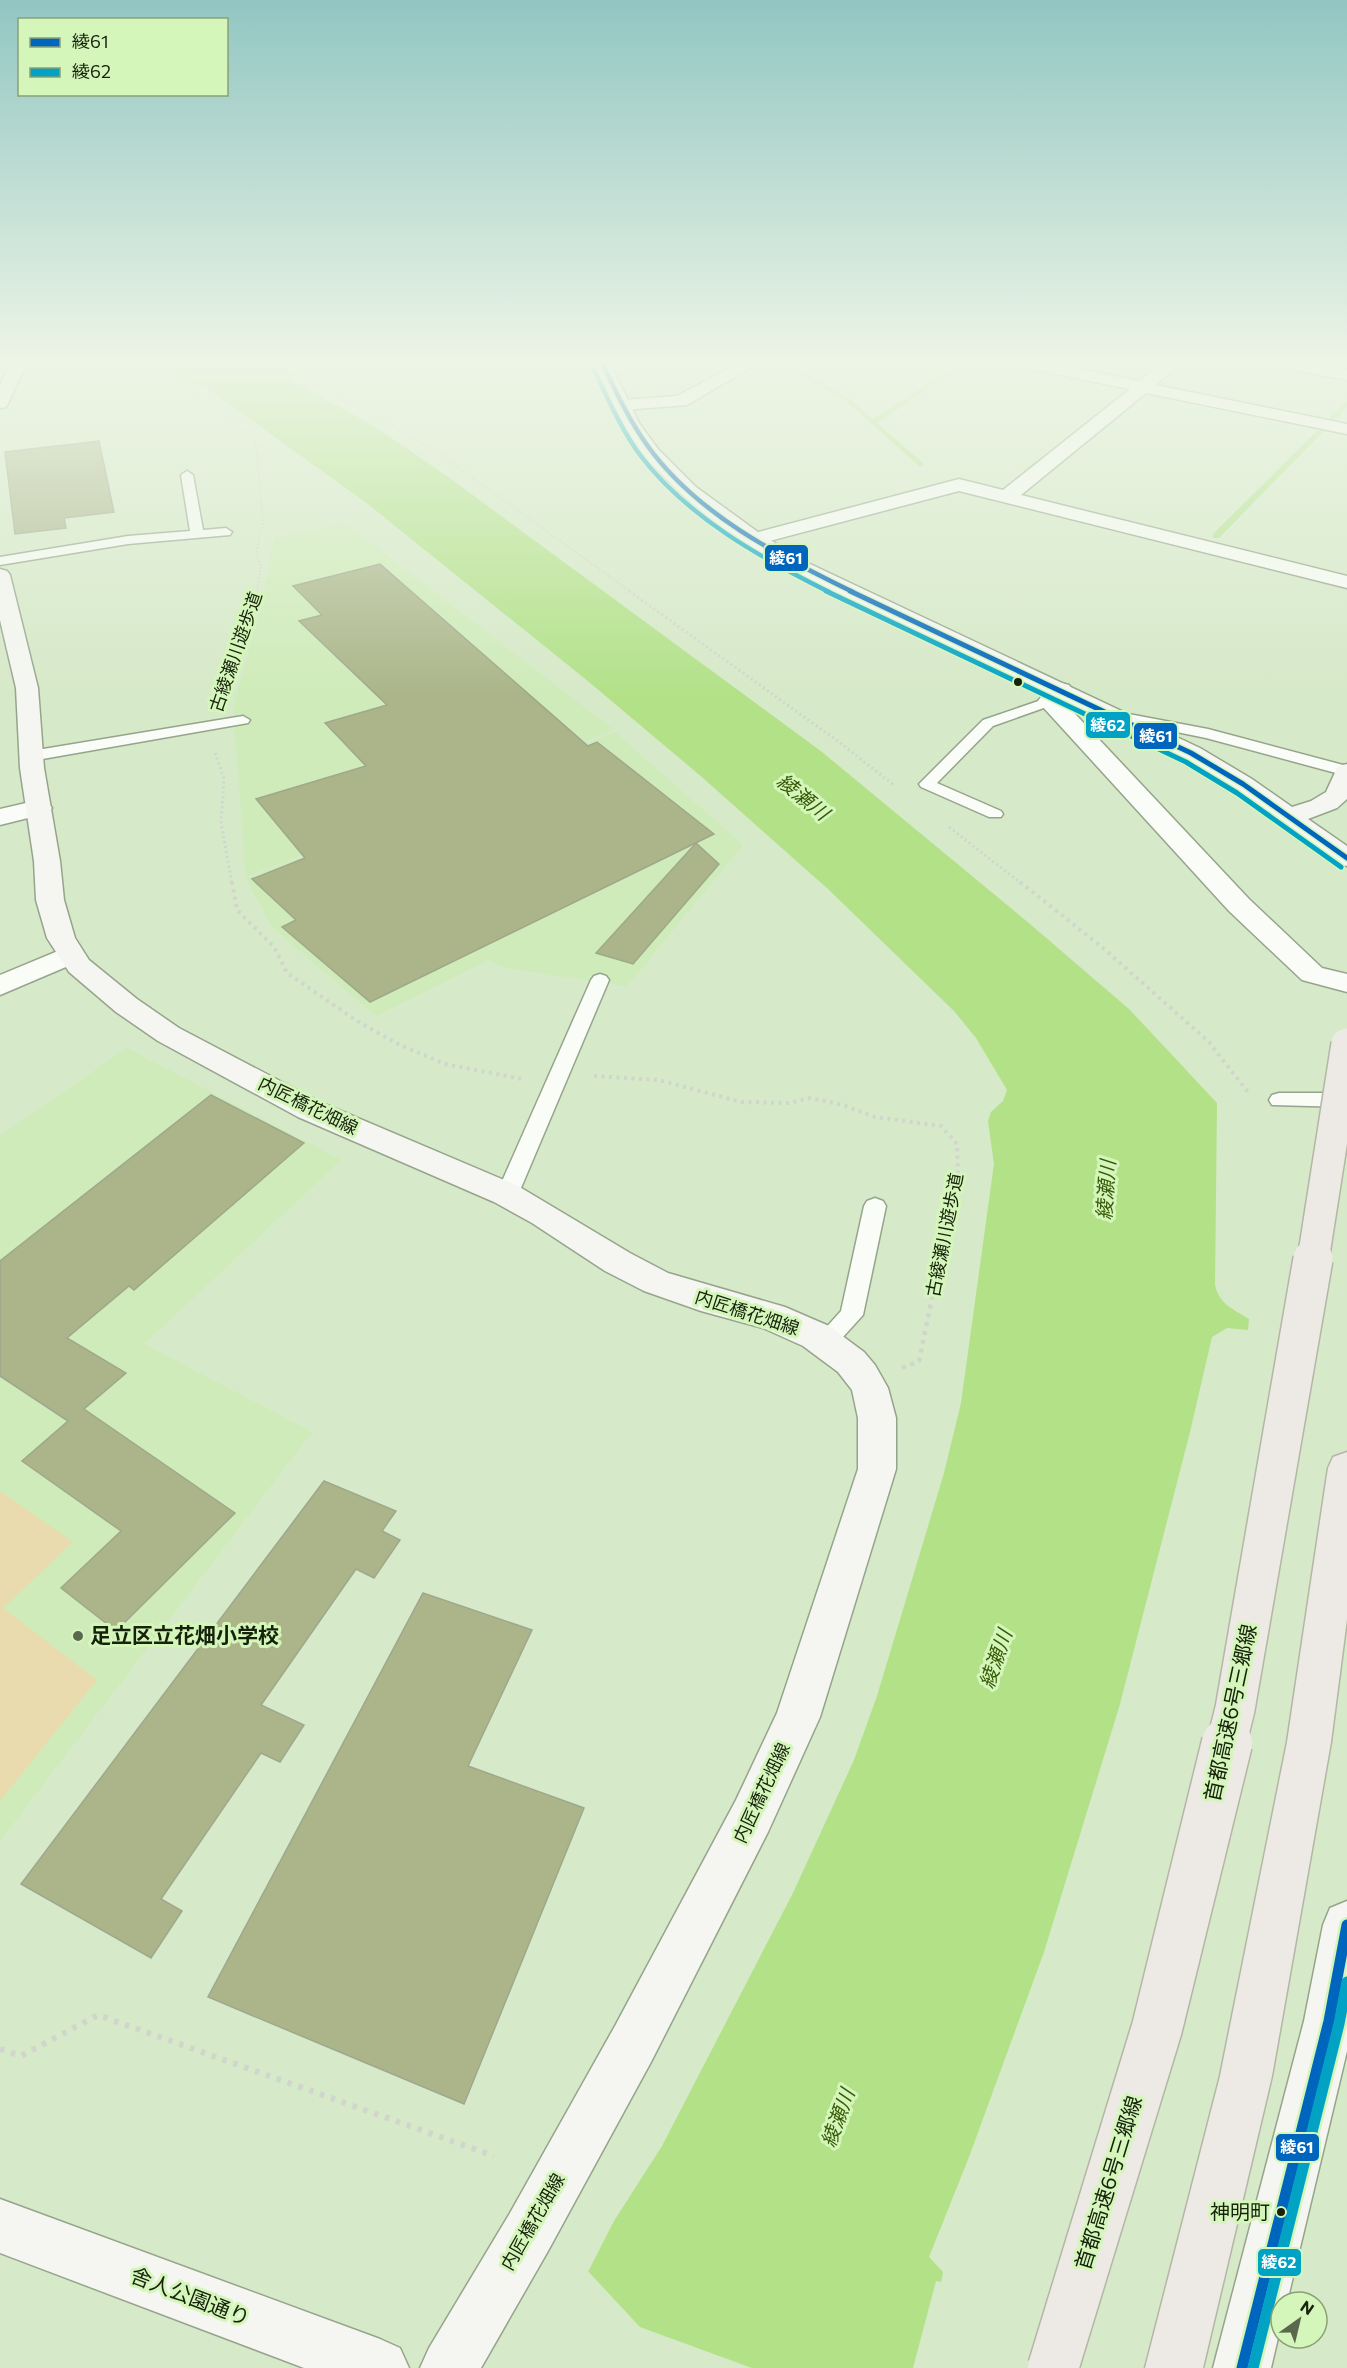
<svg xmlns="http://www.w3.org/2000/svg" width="1347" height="2368" font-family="Commissioner,'Noto Sans JP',sans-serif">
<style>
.built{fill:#cfebb9}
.green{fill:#eadbaf}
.water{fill:#b2e188}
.pier{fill:#d6e9c8}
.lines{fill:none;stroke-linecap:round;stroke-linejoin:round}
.stream{fill:#b2e188;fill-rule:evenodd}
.building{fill:#abb589;stroke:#9ea88d;stroke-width:1.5}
.service-casing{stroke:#96a48c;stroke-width:3}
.minor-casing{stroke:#96a48c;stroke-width:3}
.secondary-casing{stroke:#96a48c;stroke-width:3}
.motorway-casing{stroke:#b4b6a6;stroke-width:3}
.path-far4{stroke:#d1d6cc;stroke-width:2;stroke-dasharray:1.5 2;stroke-linecap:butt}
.path-far3{stroke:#d1d6cc;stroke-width:3;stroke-dasharray:2 3;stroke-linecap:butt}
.path-far2{stroke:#d1d6cc;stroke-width:4;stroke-dasharray:3 4.5;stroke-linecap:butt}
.path-far1{stroke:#d1d6cc;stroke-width:4.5;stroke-dasharray:4 5;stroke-linecap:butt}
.path{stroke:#d1d6cc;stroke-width:6;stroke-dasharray:4.5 7;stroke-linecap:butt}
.service{fill:#f9fcf7;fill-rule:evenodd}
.minor{fill:#f9fcf7;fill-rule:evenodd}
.secondary{fill:#f5f6f2;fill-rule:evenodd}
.motorway{fill:#ede9e5;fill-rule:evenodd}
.motorway-bridge-far2-casing{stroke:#b4b6a6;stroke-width:34;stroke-linecap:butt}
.motorway-bridge-far1-casing{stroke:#b4b6a6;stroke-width:42;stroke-linecap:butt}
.motorway-bridge-casing{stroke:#b4b6a6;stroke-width:53;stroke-linecap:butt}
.motorway-bridge-far2{stroke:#ede9e5;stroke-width:31}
.motorway-bridge-far1{stroke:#ede9e5;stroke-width:39}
.motorway-bridge{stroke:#ede9e5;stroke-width:50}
.bus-1-far2-casing{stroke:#d5f6bb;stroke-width:7}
.bus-1-far1-casing{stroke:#d5f6bb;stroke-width:8}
.bus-1-casing{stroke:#d5f6bb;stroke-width:16}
.bus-2-far2-casing{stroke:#d5f6bb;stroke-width:7}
.bus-2-far1-casing{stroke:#d5f6bb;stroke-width:8}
.bus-2-casing{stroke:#d5f6bb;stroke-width:16}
.bus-1-far2{stroke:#0065bd;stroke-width:4.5}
.bus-1-far1{stroke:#0065bd;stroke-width:5}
.bus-1{stroke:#0065bd;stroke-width:11}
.bus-2-far2{stroke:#01a2c4;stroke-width:4.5}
.bus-2-far1{stroke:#01a2c4;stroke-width:5}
.bus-2{stroke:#01a2c4;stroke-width:11}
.bus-dot{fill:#17220c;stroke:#d5f6bb;stroke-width:2}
.poi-dot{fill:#5a684e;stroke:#d5f6bb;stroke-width:2}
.labels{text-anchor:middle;stroke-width:6;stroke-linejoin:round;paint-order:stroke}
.street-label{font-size:18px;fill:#17220c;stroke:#d5f6bb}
.water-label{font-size:20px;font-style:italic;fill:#375a07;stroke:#d5f6bb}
.near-bus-label{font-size:20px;fill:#17220c;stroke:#d5f6bb;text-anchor:end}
.near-poi-label{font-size:21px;font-weight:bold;fill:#17220c;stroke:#d5f6bb;text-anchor:start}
.near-street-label{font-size:21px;fill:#17220c;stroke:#d5f6bb}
.line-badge{stroke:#d5f6bb;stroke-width:2}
.badge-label{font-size:16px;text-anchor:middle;font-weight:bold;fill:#fff}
</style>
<rect width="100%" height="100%" fill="#d6e9c8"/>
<g class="built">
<polygon points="345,523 614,730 246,877 233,708 261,608 274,538"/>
<polygon points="615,732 743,845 627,986 506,968 489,960 376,1016 273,928 246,879"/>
<polygon points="127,1048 341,1160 144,1344 312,1432 0,1841 0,1136"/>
</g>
<polygon class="green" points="0,1491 73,1542 3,1608 97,1680 0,1801"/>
<path class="water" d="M159,365h121l14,8 -3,7 86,48 74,51 371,273 208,172 99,85 88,94 -2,182c4,19 18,24 34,34l-1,11 -21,-2 -15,9 -22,95 -70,272 -76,248 -75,205 -40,100 14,15 -2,10 -5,-1 -23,87h-374l75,-147 48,-75 131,-253 61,-133 23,-64 67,-223 17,-70 33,-239 -6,-43 3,-9 12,-11 4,-11 -31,-52 -22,-27 -126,-122 -125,-111 -114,-96 -225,-181 -160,-115 -20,-3z"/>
<polygon class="pier" points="586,2269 640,2327 752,2368 536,2368"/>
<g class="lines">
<g class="stream">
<polygon points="782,365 789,365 850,399 873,419 957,365 964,365 877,423 923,463 924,465 920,467 846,401"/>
<polygon points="1347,401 1347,407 1219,538 1213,538 1213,534"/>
</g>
</g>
<g class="building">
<polygon points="99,441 114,512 64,518 66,528 15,534 5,452"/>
<polygon points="380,564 588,746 597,742 714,834 370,1002 282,927 296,920 252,879 305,858 256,799 366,766 325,723 387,705 299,621 322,615 293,586"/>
<polygon points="696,843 719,864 633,964 596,953"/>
<polygon points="211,1095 304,1143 134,1290 129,1286 67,1338 126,1373 84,1409 235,1513 116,1631 61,1588 121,1531 22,1461 68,1421 0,1376 0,1261"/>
<polygon points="324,1481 396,1511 382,1531 400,1540 374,1578 356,1569 261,1705 304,1725 280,1762 261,1753 161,1899 182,1911 151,1958 21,1884"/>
<polygon points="423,1593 532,1630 468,1766 584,1808 464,2104 208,1997"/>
</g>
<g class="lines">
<defs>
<g id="service">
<polygon points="187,471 193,475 203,530 226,528 232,532 230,535 128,544 0,565 0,557 128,536 190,531 181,475"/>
<polygon points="1050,697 1057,701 1055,704 993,726 937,783 1001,811 1003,814 1001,817 989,817 921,787 919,784 983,720"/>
<polygon points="1118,712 1208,729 1347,766 1347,776 1206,738 1113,719 1111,716 1113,713"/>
<polygon points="243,716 250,720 248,723 31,761 23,756 31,751"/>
<polygon points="600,974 606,976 609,980 518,1195 514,1200 507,1203 500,1200 496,1195 591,980 594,976"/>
<polygon points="1279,1093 1347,1093 1347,1107 1272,1105 1269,1100 1272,1095"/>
<polygon points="875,1198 883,1201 886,1206 863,1315 833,1348 825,1351 817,1348 813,1342 841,1311 864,1206 867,1201"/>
</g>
<g id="minor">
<polygon points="736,365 755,365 687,405 623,410 617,409 615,405 617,401 623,400 677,396"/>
<polygon points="1027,365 1057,365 1139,381 1160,365 1178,365 1156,385 1347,424 1347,434 1146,393 1021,495 1347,576 1347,588 959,491 754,545 747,543 744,539 747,535 959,479 1003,490 1130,389 1035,370"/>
<polygon points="1286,365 1318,365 1347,370 1347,380 1294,370"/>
<path d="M1061,683l8,2 3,5 -9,11 186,198 73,69 25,6v18l-45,-12 -73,-69 -187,-205 -4,-5c6,-9 13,-15 23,-18z"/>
<polygon points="39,800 48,803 52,808 48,813 0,825 0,809"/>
<polygon points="70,946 80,949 84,955 80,961 0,995 0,975"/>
</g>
<g id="secondary">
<polygon points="10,365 26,365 8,403 6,407 0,408 0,385"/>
<path d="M595,365h16l28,58 19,26 38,38 66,48 46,28 392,185 52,31 40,28 19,-6 15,-9 12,-26 9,-2v35l-10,9 -29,11 39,27v20l-9,-2 -104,-75 -52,-31c-89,-43 -179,-86 -269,-129 -88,-42 -182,-81 -250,-153 -35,-35 -47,-68 -68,-111z"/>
<polygon points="0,569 7,571 10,575 38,688 44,768 60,861 64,900 75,938 89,960 137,999 179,1028 320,1102 518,1186 630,1253 668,1273 785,1307 829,1326 864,1352 875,1365 888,1388 896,1418 896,1469 820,1717 768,1832 651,2062 548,2251 481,2368 420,2368 429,2348 510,2213 615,2026 736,1800 777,1713 858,1469 858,1418 852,1390 838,1372 803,1346 763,1328 701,1311 644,1291 605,1271 532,1223 494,1202 298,1117 158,1041 116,1012 69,972 47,938 36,900 34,861 20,768 16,688 0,620"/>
<polygon points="1347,1901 1347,2051 1287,2302 1281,2302 1281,2325 1271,2368 1213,2368 1304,2021 1323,1925 1330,1908"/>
<polygon points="0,2199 380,2339 400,2348 409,2368 304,2368 0,2253"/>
</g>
<polygon id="motorway" points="1347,1452 1347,1619 1331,1742 1272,2076 1203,2368 1145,2368 1220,2076 1287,1742 1328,1468 1333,1457"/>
</defs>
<use href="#service" class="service-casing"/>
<use href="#minor" class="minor-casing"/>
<use href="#secondary" class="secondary-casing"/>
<use href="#motorway" class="motorway-casing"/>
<g class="path-far4">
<polyline points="132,365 166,388 190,390 253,437 256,444 263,523 256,553 261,566 257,592"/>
<polyline points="301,365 308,369 314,382 434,450 631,592"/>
</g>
<g class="path-far3">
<polyline points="629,591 839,742 895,786"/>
<polyline points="219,696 237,656 242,628 258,591"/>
<polyline points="215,753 224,779 221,822 232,884"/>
<polyline points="949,827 1022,884"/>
</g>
<g class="path-far2">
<polyline points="232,882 237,910 274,947 287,973 357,1021 396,1043 445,1064 522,1079"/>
<polyline points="1020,882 1103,948 1208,1041 1248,1092"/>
<polyline points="594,1076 659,1080 741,1102 789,1103 810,1098 843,1105 875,1117 941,1126 957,1144 958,1172 940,1260"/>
</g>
<polyline class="path-far1" points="902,1368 919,1361 940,1259"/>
<polyline class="path" points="0,2049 21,2056 98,2015 494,2156"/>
<use href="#service" class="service"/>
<use href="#minor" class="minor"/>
<use href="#secondary" class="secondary"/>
<use href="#motorway" class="motorway"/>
<defs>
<polyline id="motorway-bridge-far2" points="1313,1260 1347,1044"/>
<polyline id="motorway-bridge-far1" points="1226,1745 1235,1709 1313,1259"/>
<polyline id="motorway-bridge" points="1053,2368 1157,2028 1227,1743"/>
</defs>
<use href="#motorway-bridge-far2" class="motorway-bridge-far2-casing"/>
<use href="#motorway-bridge-far1" class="motorway-bridge-far1-casing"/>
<use href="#motorway-bridge" class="motorway-bridge-casing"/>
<use href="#motorway-bridge-far2" class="motorway-bridge-far2"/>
<use href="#motorway-bridge-far1" class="motorway-bridge-far1"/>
<use href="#motorway-bridge" class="motorway-bridge"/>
<defs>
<path id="bus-1-far2" d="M603,365c13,27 26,55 44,80 49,69 132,111 206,147"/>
<polyline id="bus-1-far1" points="850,591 1191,753 1243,784 1347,858"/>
<polyline id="bus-1" points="1242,2368 1329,2021 1347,1925"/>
<path id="bus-2-far2" d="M594,370c14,29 27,59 46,85 47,62 121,103 189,137"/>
<polyline id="bus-2-far1" points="826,591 1186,762 1237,793 1341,867"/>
<polyline id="bus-2" points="1253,2368 1339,2024 1347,1982"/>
</defs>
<use href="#bus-1-far2" class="bus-1-far2-casing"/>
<use href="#bus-1-far1" class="bus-1-far1-casing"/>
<use href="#bus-1" class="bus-1-casing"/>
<use href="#bus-2-far2" class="bus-2-far2-casing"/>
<use href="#bus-2-far1" class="bus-2-far1-casing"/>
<use href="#bus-2" class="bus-2-casing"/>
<use href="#bus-1-far2" class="bus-1-far2"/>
<use href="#bus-1-far1" class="bus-1-far1"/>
<use href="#bus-1" class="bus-1"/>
<use href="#bus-2-far2" class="bus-2-far2"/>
<use href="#bus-2-far1" class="bus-2-far1"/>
<use href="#bus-2" class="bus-2"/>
</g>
<linearGradient id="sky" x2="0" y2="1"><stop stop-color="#92c6c2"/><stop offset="0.52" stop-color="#edf5e6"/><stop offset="1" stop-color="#edf5e6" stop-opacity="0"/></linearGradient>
<rect width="1347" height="696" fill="url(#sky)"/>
<g class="bus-dot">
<circle cx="1018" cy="682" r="5"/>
<circle cx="1281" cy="2212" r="5"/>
</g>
<circle class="poi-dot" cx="78" cy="1636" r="6"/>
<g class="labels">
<g class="street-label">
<text transform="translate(236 652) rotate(-71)" y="6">古綾瀬川遊歩道</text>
<text transform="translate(308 1106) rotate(26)" y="6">内匠橋花畑線</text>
<text transform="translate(945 1235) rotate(-79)" y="6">古綾瀬川遊歩道</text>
<text transform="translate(747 1313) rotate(18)" y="6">内匠橋花畑線</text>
<text transform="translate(762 1793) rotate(-65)" y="6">内匠橋花畑線</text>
<text transform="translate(533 2222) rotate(-60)" y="6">内匠橋花畑線</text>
</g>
<g class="water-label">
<text transform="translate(803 797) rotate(39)" y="7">綾瀬川</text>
<text transform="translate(1106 1190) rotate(-86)" y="7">綾瀬川</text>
<text transform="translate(996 1659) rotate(-71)" y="7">綾瀬川</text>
<text transform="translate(838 2118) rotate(-70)" y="7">綾瀬川</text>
</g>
<g class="near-bus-label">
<text x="1270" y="2219">神明町</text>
</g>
<g class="near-poi-label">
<text x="90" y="1643">足立区立花畑小学校</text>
</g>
<g class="near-street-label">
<text transform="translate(1231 1713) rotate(-78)" y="7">首都高速6号三郷線</text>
<text transform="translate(1109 2183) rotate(-73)" y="7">首都高速6号三郷線</text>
<text transform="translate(190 2297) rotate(21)" y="7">舎人公園通り</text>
</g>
</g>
<g class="line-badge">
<rect x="764" y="544" width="45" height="28" rx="6" fill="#0065bd"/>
<rect x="1085" y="711" width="46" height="28" rx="6" fill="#01a2c4"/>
<rect x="1133" y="722" width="45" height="28" rx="6" fill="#0065bd"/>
<rect x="1275" y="2133" width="45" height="29" rx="6" fill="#0065bd"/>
<rect x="1257" y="2248" width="45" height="29" rx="6" fill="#01a2c4"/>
</g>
<g class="badge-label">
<text x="786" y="564">綾61</text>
<text x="1108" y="731">綾62</text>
<text x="1156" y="742">綾61</text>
<text x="1297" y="2153">綾61</text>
<text x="1279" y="2268">綾62</text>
</g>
<rect x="18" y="18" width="210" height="78" fill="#d5f6bb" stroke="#89a175" stroke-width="1.5"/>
<rect x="30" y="38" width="30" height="9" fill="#0065bd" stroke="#89a175" stroke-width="1.5"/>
<text x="72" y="48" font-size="18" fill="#17220c">綾61</text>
<rect x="30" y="68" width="30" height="9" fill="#01a2c4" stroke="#89a175" stroke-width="1.5"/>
<text x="72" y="78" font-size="18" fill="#17220c">綾62</text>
<g transform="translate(1299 2320) rotate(34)"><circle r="28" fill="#d5f6bb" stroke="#89a175" stroke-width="1.5"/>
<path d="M0-4.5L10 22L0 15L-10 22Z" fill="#5a684e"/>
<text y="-9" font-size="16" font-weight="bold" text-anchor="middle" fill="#17220c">N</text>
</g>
</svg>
